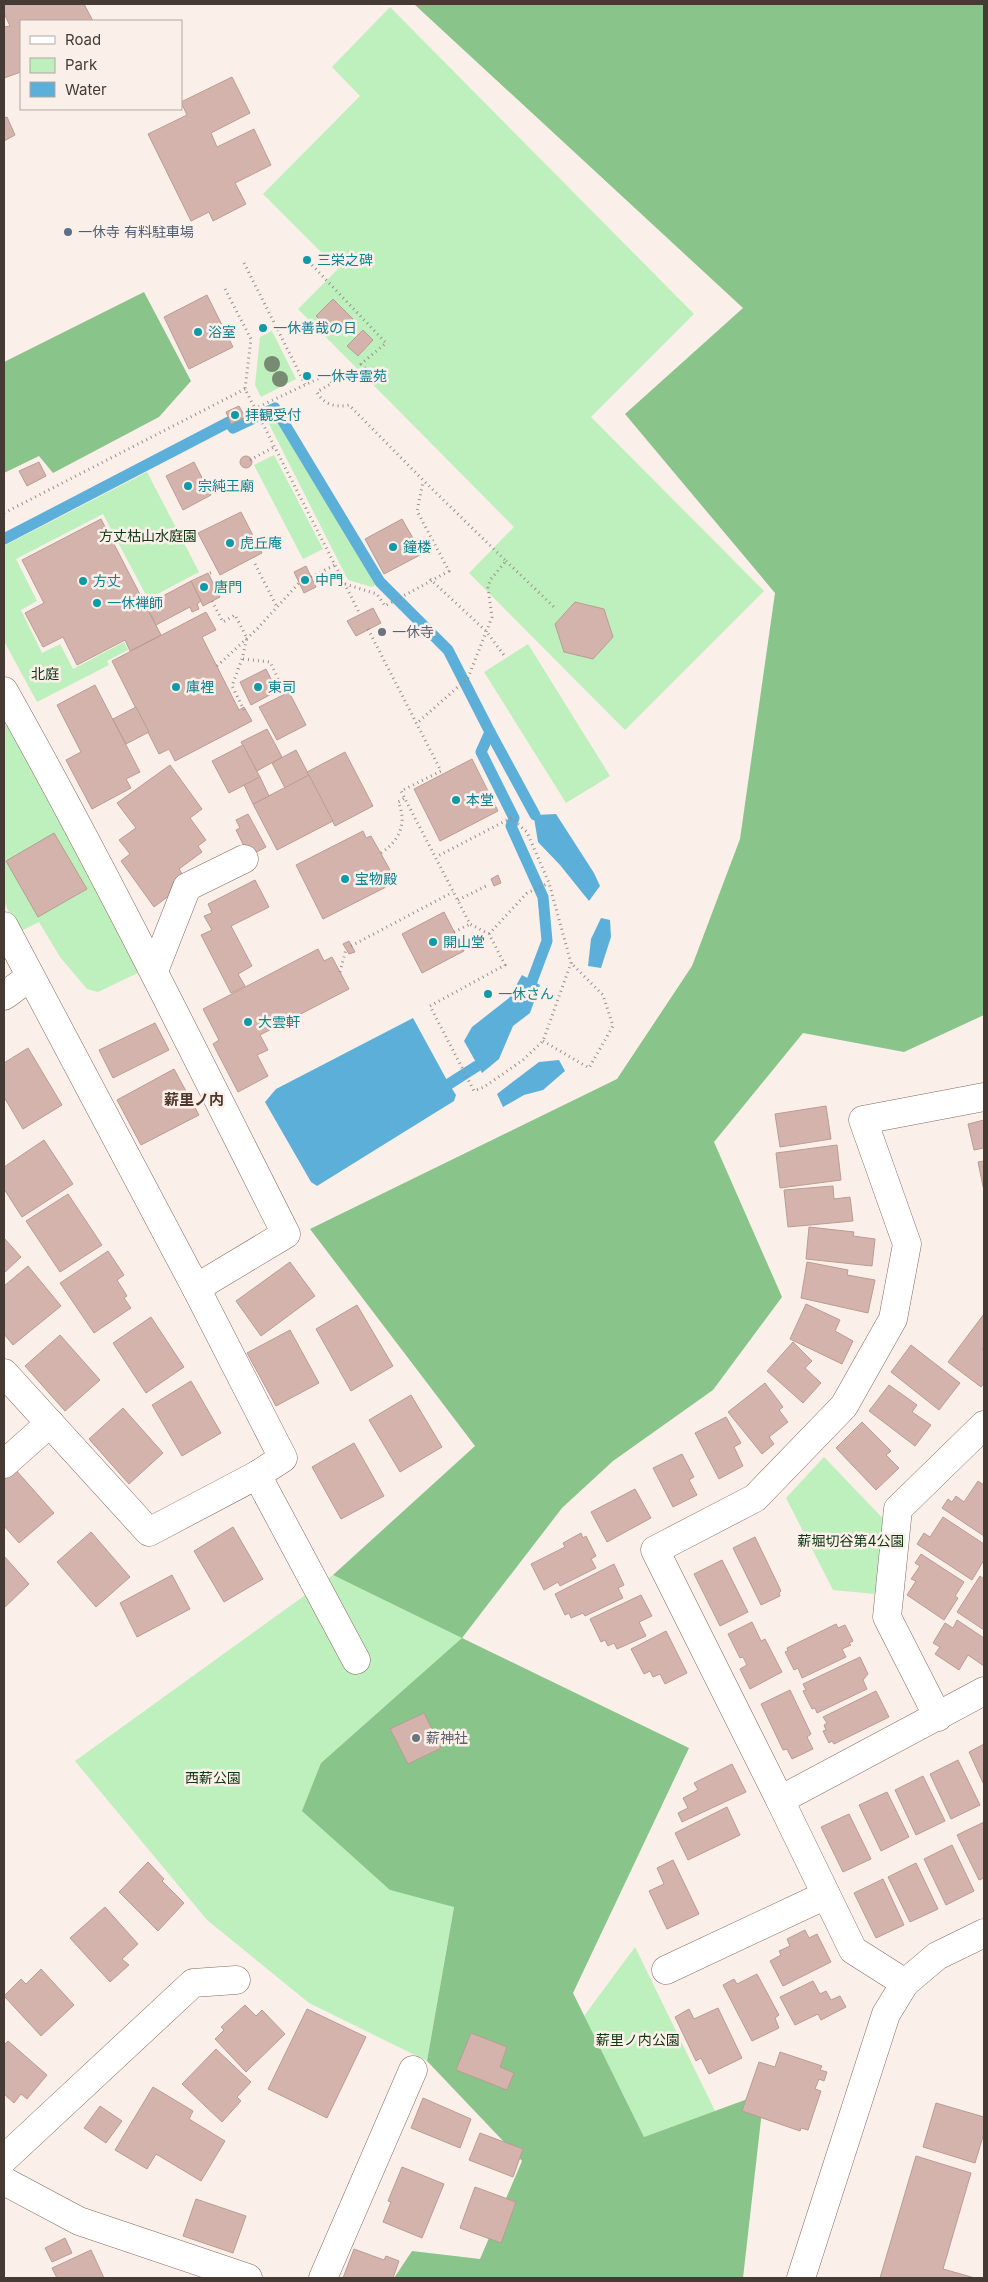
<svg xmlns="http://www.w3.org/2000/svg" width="988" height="2282" font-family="Inter,'Noto Sans JP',sans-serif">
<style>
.green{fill:#bdf0bd}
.forest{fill:#89c48a}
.water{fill:#5bafd9}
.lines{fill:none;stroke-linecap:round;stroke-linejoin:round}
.stream{stroke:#5bafd9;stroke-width:11}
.building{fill:#d3b3ab;stroke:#bb9c93}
.minor-casing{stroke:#856a5e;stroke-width:29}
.path{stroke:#9b8f89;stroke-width:3;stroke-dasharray:1 4;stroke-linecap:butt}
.minor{stroke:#fff;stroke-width:28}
.tree{fill:#798a73}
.service-dot{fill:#5c6f8a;stroke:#fbefe9;stroke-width:2}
.culture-dot{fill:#0f9aa8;stroke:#fbefe9;stroke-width:2}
.worship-dot{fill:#6b7280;stroke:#fbefe9;stroke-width:2}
.labels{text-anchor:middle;stroke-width:5;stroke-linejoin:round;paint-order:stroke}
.service-label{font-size:14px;fill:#4e5e75;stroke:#fbefe9;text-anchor:start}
.culture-label{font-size:14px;fill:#0d838f;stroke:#fbefe9;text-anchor:start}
.park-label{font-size:14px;fill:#0e3812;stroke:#fbefe9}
.worship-label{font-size:14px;fill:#5b616d;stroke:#fbefe9;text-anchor:start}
.neighbourhood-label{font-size:15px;font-weight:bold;fill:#4f372c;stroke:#fbefe9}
</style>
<rect width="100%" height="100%" fill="#fbefe9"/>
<g class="green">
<polygon points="390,7 694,314 591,417 764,591 625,730 469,573 514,527 298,309 338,269 263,194 360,96 332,67"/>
<polygon points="272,331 296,379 261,397 255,385 260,337"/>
<polygon points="275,411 377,584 372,587 348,580 265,416"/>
<polygon points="274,455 323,549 303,559 254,465"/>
<polygon points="147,472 199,572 148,599 103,514 16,559 37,601 21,610 42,653 60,644 73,669 124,642 128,650 107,661 109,665 37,702 4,641 4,546"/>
<polygon points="528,644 610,776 566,803 484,672"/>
<polygon points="4,708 142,971 98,992 87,989 60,957 39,922 19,932 4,902"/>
<polygon points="824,1457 892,1528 885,1595 833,1590 786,1498"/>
<polygon points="333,1575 463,1638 321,1763 390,1890 454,1906 427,2061 309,2003 207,1920 75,1761"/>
<polygon points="635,1947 715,2111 644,2137 584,2016"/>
</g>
<g class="forest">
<polygon points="414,4 984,4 984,1015 904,1052 803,1033 714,1142 782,1297 713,1390 613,1461 562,1508 462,1638 689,1748 573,1993 644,2137 764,2093 743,2278 394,2278 412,2251 480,2259 522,2161 427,2061 454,1907 390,1890 302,1811 321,1763 462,1638 333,1575 475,1446 310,1229 617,1079 692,966 740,839 775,593 625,414 743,308"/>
<polygon points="144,292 191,381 159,417 53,473 39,456 4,473 4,362"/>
</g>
<g class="water">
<polygon points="556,814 594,873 600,886 589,901 560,865 538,842 534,818 535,815"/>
<polygon points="601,918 610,920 611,937 601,968 588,966 591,939"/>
<polygon points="522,975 540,985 530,1013 513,1026 499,1059 482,1073 464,1041 472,1027 509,998"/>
<polygon points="413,1018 449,1084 456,1095 454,1101 317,1186 311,1182 265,1102 276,1089"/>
<polygon points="559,1060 565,1071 543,1090 524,1095 503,1107 497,1094 539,1062"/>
</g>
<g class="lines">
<g class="stream">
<polyline points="4,539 229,422 233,428 275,408 380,582 448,650 490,732 481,752 514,818 511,826 543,897 547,941 532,981"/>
<polyline points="490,732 535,815"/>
<polyline points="449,1084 477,1066"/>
</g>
</g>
<g class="building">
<polygon points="4,4 84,4 93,21 21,21 21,72 4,78 4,27 10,26 4,13"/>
<polygon points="232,77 250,113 211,133 217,147 254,129 271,165 235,183 246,204 213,221 209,212 191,221 148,134 187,115 181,102"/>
<polygon points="7,117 15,135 4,141 4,118"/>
<polygon points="207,295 233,347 189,369 164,317"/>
<polygon points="333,299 353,319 336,335 316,316"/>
<polygon points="363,330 373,340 358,356 347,346"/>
<polygon points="239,406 245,417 231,424 226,412"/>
<circle cx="246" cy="462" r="6"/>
<polygon points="39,462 46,476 27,486 19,471"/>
<polygon points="194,462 211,495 183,510 166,476"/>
<polygon points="241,512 262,553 220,575 198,533"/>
<polygon points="101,519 161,635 130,651 125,640 77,665 63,637 43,647 25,613 44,603 22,560"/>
<polygon points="402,519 422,554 384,574 365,539"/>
<polygon points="306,566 316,587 304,593 294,572"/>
<polygon points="208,573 220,597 203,606 191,581"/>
<polygon points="191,581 201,601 197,604 199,609 192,612 190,607 156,625 146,605"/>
<polygon points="575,602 604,609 613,637 593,659 564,652 555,624"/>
<polygon points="373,608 381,623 356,636 347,621"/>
<polygon points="206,612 216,630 202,637 239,710 244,707 252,721 175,761 169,749 159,754 112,661"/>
<polygon points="266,669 277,691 251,705 240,682"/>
<polygon points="95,685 140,772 126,779 131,788 92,809 66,760 81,752 57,705"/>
<polygon points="289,692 306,725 277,740 259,707"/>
<polygon points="136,707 149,732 126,744 113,719"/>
<polygon points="267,729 282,757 257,771 241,742"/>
<polygon points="243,745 260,777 229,793 212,761"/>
<polygon points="296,750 309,775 285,788 272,763"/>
<polygon points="345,752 373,806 335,826 307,772"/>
<polygon points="472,759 498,811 440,841 414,789"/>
<polygon points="170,765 202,809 190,818 206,840 198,846 202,852 179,869 183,875 173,882 178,889 154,907 121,861 130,854 119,840 136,828 117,803"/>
<polygon points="309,775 333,821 277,850 253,804"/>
<polygon points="260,777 269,796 253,804 244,785"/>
<polygon points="248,814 266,847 253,854 249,846 245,848 236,830 240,828 236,820"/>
<polygon points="363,831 366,838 371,836 390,870 384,873 390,885 323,919 296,865"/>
<polygon points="54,833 87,889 38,917 6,861"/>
<polygon points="498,875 501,883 494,886 491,879"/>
<polygon points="255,880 269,907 231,926 252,966 238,974 245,986 231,993 201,935 212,930 204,916 212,913 208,904"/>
<polygon points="444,912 464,951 422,973 402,934"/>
<polygon points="349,941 355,952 349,954 343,944"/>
<polygon points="318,949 324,961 332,957 349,989 260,1035 268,1050 257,1055 268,1076 238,1092 213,1044 219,1040 203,1009"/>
<polygon points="155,1023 169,1050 113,1078 99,1050"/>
<polygon points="28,1048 62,1105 23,1129 4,1097 4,1063"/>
<polygon points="174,1069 199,1115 141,1145 117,1100"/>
<polygon points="826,1106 831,1139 780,1147 775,1114"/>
<polygon points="984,1120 984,1148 974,1150 968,1124"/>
<polygon points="44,1140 73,1184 22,1217 4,1189 4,1167"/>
<polygon points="837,1145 841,1180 780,1188 776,1153"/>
<polygon points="984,1161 984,1191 978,1162"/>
<polygon points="833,1186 834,1199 850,1197 853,1221 788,1227 784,1190"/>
<polygon points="68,1194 102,1245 60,1272 26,1221"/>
<polygon points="809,1227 854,1232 853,1236 875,1239 872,1266 806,1259"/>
<polygon points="4,1238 21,1257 4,1273"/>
<polygon points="108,1251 124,1275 117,1280 127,1296 124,1298 131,1308 94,1333 60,1283"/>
<polygon points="290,1262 315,1296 261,1336 236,1301"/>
<polygon points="807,1262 848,1270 847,1275 875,1280 868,1313 801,1298"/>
<polygon points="28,1266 61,1306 13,1345 4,1334 4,1286"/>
<polygon points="806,1304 840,1320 835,1331 853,1341 842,1364 790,1339"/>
<polygon points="357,1305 393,1366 351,1391 316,1329"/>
<polygon points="984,1314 984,1346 982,1349 984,1351 984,1383 981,1387 948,1362"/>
<polygon points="151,1317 184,1367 146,1393 113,1343"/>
<polygon points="290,1330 319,1383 276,1406 247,1353"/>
<polygon points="60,1335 100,1380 65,1411 25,1366"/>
<polygon points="793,1342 812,1361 805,1368 821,1383 803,1403 767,1371"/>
<polygon points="911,1345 960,1383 939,1410 891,1372"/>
<polygon points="191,1381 221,1433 182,1456 152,1405"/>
<polygon points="765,1383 783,1407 779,1410 788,1422 769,1437 774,1444 762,1454 728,1412"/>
<polygon points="889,1385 917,1405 912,1412 931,1425 915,1446 869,1411"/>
<polygon points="411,1395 442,1447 400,1472 369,1420"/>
<polygon points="123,1408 163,1453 129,1484 89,1439"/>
<polygon points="726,1417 741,1443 734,1447 743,1466 719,1479 695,1433"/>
<polygon points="862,1422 891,1451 886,1455 899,1468 876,1490 836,1448"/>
<polygon points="354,1443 384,1496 341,1519 312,1467"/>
<polygon points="682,1454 694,1477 689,1480 697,1495 673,1507 653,1468"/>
<polygon points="14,1468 54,1513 19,1543 4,1526 4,1477"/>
<polygon points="978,1481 984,1485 984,1536 942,1508 948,1499 952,1502 956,1496 964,1502"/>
<polygon points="635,1489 651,1518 607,1542 591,1512"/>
<polygon points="943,1517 984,1544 984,1560 972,1580 917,1544 924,1533 930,1537"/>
<polygon points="233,1527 263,1579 224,1602 194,1551"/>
<polygon points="91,1532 130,1577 96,1607 57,1562"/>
<polygon points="581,1533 583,1538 586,1536 596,1556 591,1559 596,1568 560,1586 558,1582 544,1590 531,1564 565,1547 563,1543"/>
<polygon points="755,1537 781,1591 779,1593 780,1596 761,1605 733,1548"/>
<polygon points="921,1554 964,1582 955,1596 958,1598 944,1620 907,1595 916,1581 911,1579 920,1566 915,1563"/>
<polygon points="4,1556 29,1584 4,1608"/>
<polygon points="722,1560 748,1612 720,1626 694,1574"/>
<polygon points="614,1564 624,1585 618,1588 623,1598 585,1616 583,1613 571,1618 569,1613 565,1615 555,1594"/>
<polygon points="172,1575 190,1609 137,1637 120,1603"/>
<polygon points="980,1576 984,1579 984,1630 957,1612"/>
<polygon points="641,1595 652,1616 639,1622 646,1636 617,1649 614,1643 608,1646 605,1640 601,1642 590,1619"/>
<polygon points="957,1620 984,1638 984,1666 968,1655 959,1670 935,1654 940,1647 933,1643 945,1623 953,1628"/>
<polygon points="752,1622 761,1641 765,1639 782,1672 750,1689 740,1669 747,1665 743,1657 740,1658 728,1634"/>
<polygon points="836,1624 838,1628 845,1625 853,1641 849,1643 851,1645 842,1649 846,1657 802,1678 798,1668 794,1670 785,1652 788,1651 787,1648"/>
<polygon points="666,1631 687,1673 665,1684 660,1674 653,1677 650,1671 644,1674 631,1649"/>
<polygon points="860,1657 868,1674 863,1680 867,1689 817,1713 815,1708 812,1709 803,1691 806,1690 803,1684"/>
<polygon points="790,1690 811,1734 807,1737 813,1749 792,1759 787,1749 783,1750 761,1704"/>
<polygon points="876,1691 889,1717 834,1744 832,1741 829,1743 823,1731 826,1730 824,1725 827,1723 823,1717"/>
<polygon points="424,1713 441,1748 408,1764 390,1729"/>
<polygon points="984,1744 984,1785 969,1752"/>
<polygon points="958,1760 980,1805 951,1819 930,1774"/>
<polygon points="732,1764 746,1792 682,1822 678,1813 688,1808 683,1798 698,1790 694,1783"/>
<polygon points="923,1776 945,1821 916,1835 895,1790"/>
<polygon points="887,1792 909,1837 881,1851 859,1805"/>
<polygon points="727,1807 740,1835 688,1860 675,1833"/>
<polygon points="849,1814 871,1859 843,1872 821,1827"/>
<polygon points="984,1822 984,1878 979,1880 957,1835"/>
<polygon points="952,1845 974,1891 946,1905 924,1859"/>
<polygon points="673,1860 699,1914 667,1929 649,1891 664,1884 657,1868"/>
<polygon points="148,1862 164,1879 162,1881 184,1903 158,1931 119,1892"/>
<polygon points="916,1863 938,1909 910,1922 888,1877"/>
<polygon points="883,1879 904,1925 876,1938 854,1893"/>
<polygon points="105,1907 138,1944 122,1959 129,1965 110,1982 70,1938"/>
<polygon points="805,1930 809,1938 817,1934 831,1962 783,1986 770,1961 781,1955 779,1951 790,1946 787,1939"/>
<polygon points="41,1969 74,2005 41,2036 4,1996 21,1979 26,1984"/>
<polygon points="757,1974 779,2015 775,2018 779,2028 752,2041 723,1985 734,1979 737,1984"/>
<polygon points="813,1981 820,1994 826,1991 831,2000 840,1996 846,2007 821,2020 818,2014 795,2025 780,1997"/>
<polygon points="245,2005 256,2016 262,2010 285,2034 246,2072 215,2039 224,2030 221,2027"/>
<polygon points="718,2008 742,2058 709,2074 701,2058 696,2061 675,2017 689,2009 694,2019"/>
<polygon points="307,2009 366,2037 327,2118 268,2089"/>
<polygon points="471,2033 507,2047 500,2067 514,2073 507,2090 456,2070"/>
<polygon points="8,2041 47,2075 27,2099 21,2094 14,2103 4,2094 4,2045"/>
<polygon points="216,2049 251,2082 237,2097 241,2101 222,2122 182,2084"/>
<polygon points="780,2052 822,2066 820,2070 827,2072 824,2081 819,2079 815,2089 821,2091 808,2130 801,2128 800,2131 742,2111 759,2062 775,2067"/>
<polygon points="153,2087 193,2111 189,2119 225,2141 201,2181 156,2154 147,2169 115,2150"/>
<polygon points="423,2098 471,2119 460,2148 411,2128"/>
<polygon points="936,2103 984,2117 984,2133 975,2163 923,2147"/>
<polygon points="100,2106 122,2121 106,2143 84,2128"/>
<polygon points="480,2133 523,2149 513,2177 469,2160"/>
<polygon points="916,2156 971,2173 943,2269 975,2278 880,2278"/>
<polygon points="402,2167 444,2184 422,2238 383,2222 391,2202 388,2201"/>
<polygon points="475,2187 516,2202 501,2243 460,2228"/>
<polygon points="196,2199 246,2216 233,2253 183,2236"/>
<polygon points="65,2238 72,2253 52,2262 45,2248"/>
<polygon points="354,2249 384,2260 386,2256 399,2261 393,2278 343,2278"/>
<polygon points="91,2250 104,2278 57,2278 52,2268"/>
</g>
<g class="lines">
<defs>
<g id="minor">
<path d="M4,691c100,178 190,361 282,543l-90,54"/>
<polyline points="4,926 196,1288 283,1458 257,1475"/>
<polyline points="154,971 187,887 244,859"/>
<polyline points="4,996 30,977"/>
<polyline points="4,1373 149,1532 257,1475 356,1660"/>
<polyline points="4,1464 50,1423"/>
<polyline points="938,1717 887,1617 898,1509 984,1425"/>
<polyline points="780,1800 655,1550 755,1498 844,1406 893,1319 907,1244 863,1120 984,1097"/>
<polyline points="666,1970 826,1895"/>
<polyline points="905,1983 853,1950 780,1800 984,1691"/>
<polyline points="4,2159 193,1983 236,1980"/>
<polyline points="4,2181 79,2221 248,2278"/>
<polyline points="323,2278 413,2070"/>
<polyline points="801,2278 886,2014 905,1983 937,1956 984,1933"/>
</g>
</defs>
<use href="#minor" class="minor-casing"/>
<g class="path">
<polyline points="244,263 305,384"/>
<polyline points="312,265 386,343 361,364 365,368 332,383"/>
<polyline points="225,289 251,339 245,389 360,614"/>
<path d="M254,409l74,-35 4,9 -15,9c6,12 19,16 32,13l75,76 82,80 -16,19 -2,8 4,29 -24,61 -52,46"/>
<polyline points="250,460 274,447"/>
<polyline points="4,513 245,389"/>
<polyline points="506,561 554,607"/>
<polyline points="255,564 277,607"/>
<polyline points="210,573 213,572"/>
<polyline points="311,577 335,565"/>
<polyline points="430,579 486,631 506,658"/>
<polyline points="345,584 377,594 385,606 449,571 417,511 423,482"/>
<polyline points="212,601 223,622 235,615 247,638 242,659 232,686 244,710"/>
<polyline points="368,629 441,771 401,791 470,924 489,934 505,965 430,1006 474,1091 484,1087 523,1060 543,1041 571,963 549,883 527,832 511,818 436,857"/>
<polyline points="243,659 270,662 284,691"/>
<polyline points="217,666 257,629 299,583"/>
<path d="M381,853c18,-12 27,-30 17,-51l7,-4"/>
<polyline points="458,900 486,886"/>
<polyline points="454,932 470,924"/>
<polyline points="489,934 527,893 549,883"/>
<polyline points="351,946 453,892"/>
<polyline points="340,972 346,949"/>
<polyline points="543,1041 589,1068 613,1026 603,995 571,963"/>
</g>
<use href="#minor" class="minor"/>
</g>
<g class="tree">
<circle cx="272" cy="364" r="8"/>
<circle cx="280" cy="379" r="8"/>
</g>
<circle class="service-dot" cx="68" cy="232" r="5"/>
<g class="culture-dot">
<circle cx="307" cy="260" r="5"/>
<circle cx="263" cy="328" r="5"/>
<circle cx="198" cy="332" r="5"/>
<circle cx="307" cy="376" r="5"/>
<circle cx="235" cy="415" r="5"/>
<circle cx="188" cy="486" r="5"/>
<circle cx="230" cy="543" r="5"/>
<circle cx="393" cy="547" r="5"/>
<circle cx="305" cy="580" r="5"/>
<circle cx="83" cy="581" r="5"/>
<circle cx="204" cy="587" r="5"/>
<circle cx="97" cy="603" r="5"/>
<circle cx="176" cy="687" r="5"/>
<circle cx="258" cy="687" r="5"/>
<circle cx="456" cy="800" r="5"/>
<circle cx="345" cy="879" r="5"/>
<circle cx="433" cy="942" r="5"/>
<circle cx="488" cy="994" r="5"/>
<circle cx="248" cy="1022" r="5"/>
</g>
<g class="worship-dot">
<circle cx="382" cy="632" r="5"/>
<circle cx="416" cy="1738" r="5"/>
</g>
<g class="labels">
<g class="service-label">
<text x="78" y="237">一休寺 有料駐車場</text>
</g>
<g class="culture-label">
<text x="317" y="265">三栄之碑</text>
<text x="273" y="333">一休善哉の日</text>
<text x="208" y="337">浴室</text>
<text x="317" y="381">一休寺霊苑</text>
<text x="245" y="420">拝観受付</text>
<text x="198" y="491">宗純王廟</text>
<text x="240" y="548">虎丘庵</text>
<text x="403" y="552">鐘楼</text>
<text x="315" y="585">中門</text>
<text x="93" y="586">方丈</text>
<text x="214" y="592">唐門</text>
<text x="107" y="608">一休禅師</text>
<text x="186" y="692">庫裡</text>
<text x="268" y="692">東司</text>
<text x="466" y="805">本堂</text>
<text x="355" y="884">宝物殿</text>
<text x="443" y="947">開山堂</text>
<text x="498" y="999">一休さん</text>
<text x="258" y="1027">大雲軒</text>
</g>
<g class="park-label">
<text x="148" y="541">方丈枯山水庭園</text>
<text x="45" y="679">北庭</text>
<text x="851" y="1546">薪堀切谷第4公園</text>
<text x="213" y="1783">西薪公園</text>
<text x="638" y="2045">薪里ノ内公園</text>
</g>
<g class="worship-label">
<text x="392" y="637">一休寺</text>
<text x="426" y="1743">薪神社</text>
</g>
<g class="neighbourhood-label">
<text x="194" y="1105">薪里ノ内</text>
</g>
</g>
<rect width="988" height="2282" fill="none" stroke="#463a34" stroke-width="10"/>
<rect x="20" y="20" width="162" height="90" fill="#fbefe9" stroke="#b3a7a1"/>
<rect x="30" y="36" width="25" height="8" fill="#ffffff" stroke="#b3a7a1"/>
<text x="65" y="45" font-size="15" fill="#463a34">Road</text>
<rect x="30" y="58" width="25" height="15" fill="#bdf0bd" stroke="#b3a7a1"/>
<text x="65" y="70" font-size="15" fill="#463a34">Park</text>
<rect x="30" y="82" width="25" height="15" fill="#5bafd9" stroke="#b3a7a1"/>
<text x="65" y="95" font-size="15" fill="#463a34">Water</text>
</svg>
